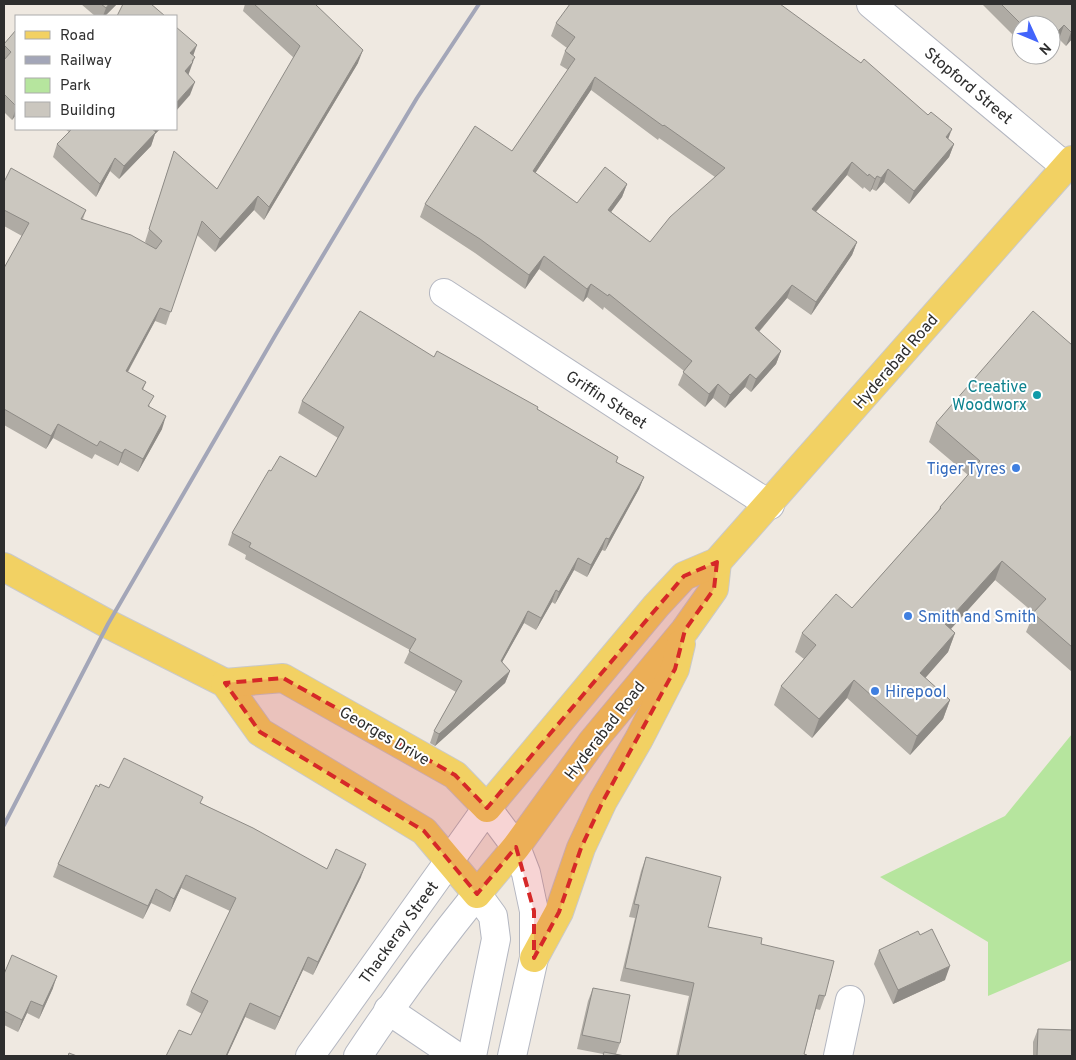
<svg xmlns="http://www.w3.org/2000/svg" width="1076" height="1060" font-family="Overpass,sans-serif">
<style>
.green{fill:#b6e59e}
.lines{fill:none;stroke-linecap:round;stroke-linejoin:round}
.street-casing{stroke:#b4b7c1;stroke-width:30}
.secondary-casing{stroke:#b4b7c1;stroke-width:30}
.primary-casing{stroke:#c9c9c9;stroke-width:30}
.street{stroke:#fff;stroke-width:28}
.secondary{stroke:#fff;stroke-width:28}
.primary{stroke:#f2d163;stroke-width:28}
.rail{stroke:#a3a6b8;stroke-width:4}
.wall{fill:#afaba4;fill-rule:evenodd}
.shaded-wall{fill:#8e8b86}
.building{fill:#cbc7bf;stroke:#8e8b86;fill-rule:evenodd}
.marked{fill:#d62828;fill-opacity:0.2;stroke:#d62828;stroke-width:4;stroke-dasharray:10 6;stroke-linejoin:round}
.culture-dot{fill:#0f9aa8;stroke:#fff;stroke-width:2}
.shop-dot{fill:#3f7fe0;stroke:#fff;stroke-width:2}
.labels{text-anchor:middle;stroke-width:4;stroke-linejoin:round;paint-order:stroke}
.street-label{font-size:16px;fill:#2e2e2e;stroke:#fff}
.culture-label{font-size:16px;fill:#0d838f;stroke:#fff;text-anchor:end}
.shop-label{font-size:16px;fill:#366cbe;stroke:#fff;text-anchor:start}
</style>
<rect width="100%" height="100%" fill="#efe9e1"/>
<polygon class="green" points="1072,734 1072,960 988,996 988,942 880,877 1005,816"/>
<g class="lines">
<defs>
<g id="street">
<polyline points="871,4 1066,167"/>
<polyline points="444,293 770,505"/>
<polyline points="838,1056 850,1000"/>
</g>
<g id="secondary">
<polyline points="388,1010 456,1056"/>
<polyline points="310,1056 487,808 516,847 526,873 534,911 534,958 512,1056"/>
<path d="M358,1056c37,-56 77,-110 119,-162l16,22 3,23 -24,117"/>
</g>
<g id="primary">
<polyline points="4,567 108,624 225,683 260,732 424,831 477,894 516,847 592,742 685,630 714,589 717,562"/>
<polyline points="225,683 283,678 455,775 487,808 656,606 684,576 717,562 1072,160"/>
<polyline points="534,958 559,912 581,848 603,801 639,739 675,669 681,644"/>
</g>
</defs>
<use href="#street" class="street-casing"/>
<use href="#secondary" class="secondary-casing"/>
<use href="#primary" class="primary-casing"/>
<use href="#street" class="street"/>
<use href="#secondary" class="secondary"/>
<use href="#primary" class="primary"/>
<polyline class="rail" points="4,825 108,624 276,334 417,98 479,4"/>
</g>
<g class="wall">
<polygon points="81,4 117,4 105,16 95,16"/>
<polygon points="245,4 315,4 358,63 264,220 254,210 215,252 197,235 166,325 155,321 128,372 146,382 143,390 150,407 162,429 138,472 120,462 118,466 95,454 92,459 53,438 46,449 4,425 4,268 22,236 4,226 4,182 86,210 83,219 147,244 145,242 174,151 217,189 294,58 243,11"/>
<polygon points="982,4 1072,4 1072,39 1066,46 1059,39 1051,25 1021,25 1021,43"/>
<path d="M556,23l392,116 6,5 -5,13 -40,47 -25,-22 -8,9 -4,-2 -2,3 -6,-5 -1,2 -16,-14 -31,37 41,30 -5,13 -41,60 -24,-17 -28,34 22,19 -5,13 -25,28 -6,-5 -20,21 -12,-10 -8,9 -27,-22 6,-14 -80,-64 -1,3 -16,-13 -4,5 -44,-33 -14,20 -50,-36 -55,-36 5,-13 87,-53 56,-81 -8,-5 5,-14 2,-3 -16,-12zM591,90l67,50 1,-2 56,39 -65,65 -39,-30 11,-15 5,-13 -50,19 -42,-30z"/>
<polygon points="16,30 16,115 12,120 4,112 4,44"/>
<polygon points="1033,55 1043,55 1038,60"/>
<polygon points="65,129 160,129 155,134 151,146 119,179 110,171 96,197 53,157 57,144 69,132"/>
<polygon points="1072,345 1072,672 1026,632 1034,613 995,580 951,629 955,633 948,652 925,678 950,700 943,719 910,755 847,698 812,738 774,705 781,686 804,659 795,652 802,633 852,608 938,511 940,507 968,475 929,442 936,423"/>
<polygon points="434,357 537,409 616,462 644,477 639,489 605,551 602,550 587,577 574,570 555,604 552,602 536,630 524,623 502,662 510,671 505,683 435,746 430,743 434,731 456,692 404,663 410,650 245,559 246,555 228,545 232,533 271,471 316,477 338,438 298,413 302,401"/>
<polygon points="99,787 201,803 327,869 361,877 313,975 303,970 275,1030 245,1017 227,1056 166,1056 191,1035 202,1014 186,1005 191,992 230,911 181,888 170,912 151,903 143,919 53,877 58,864"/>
<polygon points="646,857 708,927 761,944 825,996 820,1010 816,1009 804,1054 806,1056 676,1056 689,996 620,981 635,918 629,917 641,871"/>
<polygon points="879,950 945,980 893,1004 874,964"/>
<polygon points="4,974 53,988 39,1019 27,1013 18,1032 4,1025"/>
<polygon points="593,988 620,1043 616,1054 625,1056 603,1056 603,1054 577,1049 588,1001"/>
<polygon points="1038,1029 1072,1056 1033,1056 1033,1042"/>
</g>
<g class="shaded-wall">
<polygon points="109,4 117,4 105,16 103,16 106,8"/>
<polygon points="1064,25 1059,39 1051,47 1051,38"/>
<polygon points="1072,31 1072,39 1066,46 1071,32"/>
<polygon points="197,45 192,59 190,53"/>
<polygon points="363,50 358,63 264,220 269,207"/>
<polygon points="1040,55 1043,55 1038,60"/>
<polygon points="195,57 193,62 188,76 185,71 192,61"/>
<polygon points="595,77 591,90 528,184 533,171"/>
<polygon points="195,82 190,95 176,111 176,103"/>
<polygon points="16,108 16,115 12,120"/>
<polygon points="152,129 160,129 155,134 151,146 119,179 124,166"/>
<polygon points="952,129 947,142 946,137"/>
<polygon points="954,144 949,157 909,204 914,191"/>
<polygon points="115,158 110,171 96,197 100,184"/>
<polygon points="852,162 847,175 807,222 812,209"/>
<polygon points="888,169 884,182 876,191 881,178"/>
<polygon points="877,176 872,189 870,192 875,179"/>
<polygon points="627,184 622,197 603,223 608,210"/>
<polygon points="258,196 254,210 215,252 220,239"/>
<polygon points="857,242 852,255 811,315 816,302"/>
<polygon points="544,256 539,269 525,289 529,275"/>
<polygon points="591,284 587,297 583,302 587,289"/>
<polygon points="792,285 787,298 750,342 755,328"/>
<polygon points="160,308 155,321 121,384 126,371"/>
<polygon points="781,351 776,364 751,392 756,379"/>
<polygon points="750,374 745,387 725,408 730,395"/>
<polygon points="718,384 713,398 705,407 709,394"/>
<polygon points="166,416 162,429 138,472 143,459"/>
<polygon points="58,424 53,438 46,449 51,436"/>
<polygon points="125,449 120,462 118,466 122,453"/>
<polygon points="644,477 639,489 605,551 609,539"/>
<polygon points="606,538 602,550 587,577 591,565"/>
<polygon points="578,558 574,570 555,604 559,592"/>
<polygon points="1002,561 995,580 938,643 945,624"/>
<polygon points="556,590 552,602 536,630 541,618"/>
<polygon points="528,611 524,623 496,673 501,661"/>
<polygon points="955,633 948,652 913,692 920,673"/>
<polygon points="510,671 505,683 435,746 439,734"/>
<polygon points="854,680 847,698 812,738 819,719"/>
<polygon points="950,700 943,719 910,755 917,736"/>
<polygon points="366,864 361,877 313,975 318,962"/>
<polygon points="186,875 181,888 170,912 174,899"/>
<polygon points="156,889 151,903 143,919 148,906"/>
<polygon points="308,957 303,970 275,1030 280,1017"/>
<polygon points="950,966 945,980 893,1004 898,990"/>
<polygon points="57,976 53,988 39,1019 43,1006"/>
<polygon points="31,1001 27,1013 18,1032 22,1020"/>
<polygon points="250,1003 245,1017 227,1056 226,1056"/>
</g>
<g class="building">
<polygon points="101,4 109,4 106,8"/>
<polygon points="123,4 151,4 165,16 117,16"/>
<polygon points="254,4 315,4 363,50 269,207 258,196 220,239 202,221 171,312 160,308 126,371 146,382 142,389 154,396 148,406 166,416 143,459 125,449 122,453 100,441 97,446 58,424 51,436 4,409 4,268 29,223 4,210 4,182 11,168 86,210 81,219 131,235 156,249 162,241 149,229 174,151 217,189 300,46"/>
<path d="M570,4h210l81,59 3,-4 64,56 3,-3 21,17 -6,8 8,7 -40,47 -26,-22 -7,9 -4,-2 -2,3 -6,-5 -1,2 -16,-14 -40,47 45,33 -41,60 -24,-17 -37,43 26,23 -25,28 -6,-5 -20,21 -12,-11 -9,10 -26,-22 9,-11 -83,-67 -1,2 -17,-12 -4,5 -43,-33 -15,19 -49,-36 -55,-35 50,-78 37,25 63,-92 -10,-8 10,-14 -19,-14zM595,77l68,49 1,-1 61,43 -55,49 -20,25 -42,-32 19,-26 -22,-17 -28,36 -44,-32z"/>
<polygon points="1001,4 1072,4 1072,31 1071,32 1064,25 1051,38 1051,25 1022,25"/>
<polygon points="176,27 197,45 190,53 195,57 192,61 193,62 185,71 195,82 176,103"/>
<polygon points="16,30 16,106 4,94 4,60 11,52 4,45 4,44"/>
<polygon points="72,129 152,129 156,132 124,166 115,158 100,184 57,144"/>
<polygon points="360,311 434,357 437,351 538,407 537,409 618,457 616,462 644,477 609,539 606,538 591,565 578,558 559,592 556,590 541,618 528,611 501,661 510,671 439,734 434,731 462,681 409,651 416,639 249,547 251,543 232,533 269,470 271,471 280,456 316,477 344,427 302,401"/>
<polygon points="1033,311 1072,345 1072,647 1033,613 1046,599 1002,561 945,624 955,633 920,673 950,700 917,736 854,680 819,719 781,686 816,645 802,633 836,594 852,608 941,508 940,507 980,461 936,423"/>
<polygon points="124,758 203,797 200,803 253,828 327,869 336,849 366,864 318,962 308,957 280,1017 250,1003 226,1056 166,1056 179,1030 191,1035 208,1001 191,992 236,898 186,875 174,899 156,889 148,906 58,864 96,785 99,787 100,784 109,788"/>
<polygon points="646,857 721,877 708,927 762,938 761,944 834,961 825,996 819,995 804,1054 807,1055 806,1056 678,1056 694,983 625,968 639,905 634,904"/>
<polygon points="932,929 950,966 898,990 879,950 918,931 920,935"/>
<polygon points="12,955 57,976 43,1006 31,1001 22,1020 4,1011 4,974"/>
<polygon points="593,988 630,995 620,1043 582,1035"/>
<polygon points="1038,1029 1072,1030 1072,1056 1037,1056"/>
<polygon points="604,1052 625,1056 603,1056"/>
<polygon points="69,1053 77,1056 68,1056"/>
</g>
<path class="marked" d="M717,562l-3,27 -29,41 -10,39 -72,132 -22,47 -22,64 -25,46v-47l-18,-64 -39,47 -53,-63 -164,-99 -35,-49 58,-5 172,97 32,33 197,-232z"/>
<circle class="culture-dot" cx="1037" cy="395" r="5"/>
<g class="shop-dot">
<circle cx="1016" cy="468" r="5"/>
<circle cx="908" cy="616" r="5"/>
<circle cx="875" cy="691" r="5"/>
</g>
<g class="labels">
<g class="street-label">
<text transform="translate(969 85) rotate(40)" y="6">Stopford Street</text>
<text transform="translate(895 361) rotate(-49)" y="6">Hyderabad Road</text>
<text transform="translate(607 399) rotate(33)" y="6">Griffin Street</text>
<text transform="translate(604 730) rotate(-52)" y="6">Hyderabad Road</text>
<text transform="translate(385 735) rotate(30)" y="6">Georges Drive</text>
<text transform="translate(398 932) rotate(-54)" y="6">Thackeray Street</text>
</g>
<g class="culture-label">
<text x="1027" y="392">Creative<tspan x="1027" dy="18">Woodworx</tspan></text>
</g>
<g class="shop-label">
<text x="1006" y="474" text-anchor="end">Tiger Tyres</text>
<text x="918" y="622">Smith and Smith</text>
<text x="885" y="697">Hirepool</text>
</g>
</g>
<rect width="1076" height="1060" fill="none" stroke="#2e2e2e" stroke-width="10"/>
<rect x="15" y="15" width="162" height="115" fill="#ffffff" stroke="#ababab"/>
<rect x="25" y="31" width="25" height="8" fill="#f2d163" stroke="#ababab"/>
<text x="60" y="40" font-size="15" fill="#2e2e2e">Road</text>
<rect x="25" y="56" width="25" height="8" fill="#a3a6b8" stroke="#ababab"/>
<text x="60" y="65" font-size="15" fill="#2e2e2e">Railway</text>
<rect x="25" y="78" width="25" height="15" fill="#b6e59e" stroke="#ababab"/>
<text x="60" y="90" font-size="15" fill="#2e2e2e">Park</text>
<rect x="25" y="102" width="25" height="15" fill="#cbc7bf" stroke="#ababab"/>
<text x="60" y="115" font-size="15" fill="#2e2e2e">Building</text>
<g transform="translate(1036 40) rotate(134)"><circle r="24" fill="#ffffff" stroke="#ababab"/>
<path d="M0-4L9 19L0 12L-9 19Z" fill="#4264fb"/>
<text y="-8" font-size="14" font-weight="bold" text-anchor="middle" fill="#2e2e2e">N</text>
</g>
</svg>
